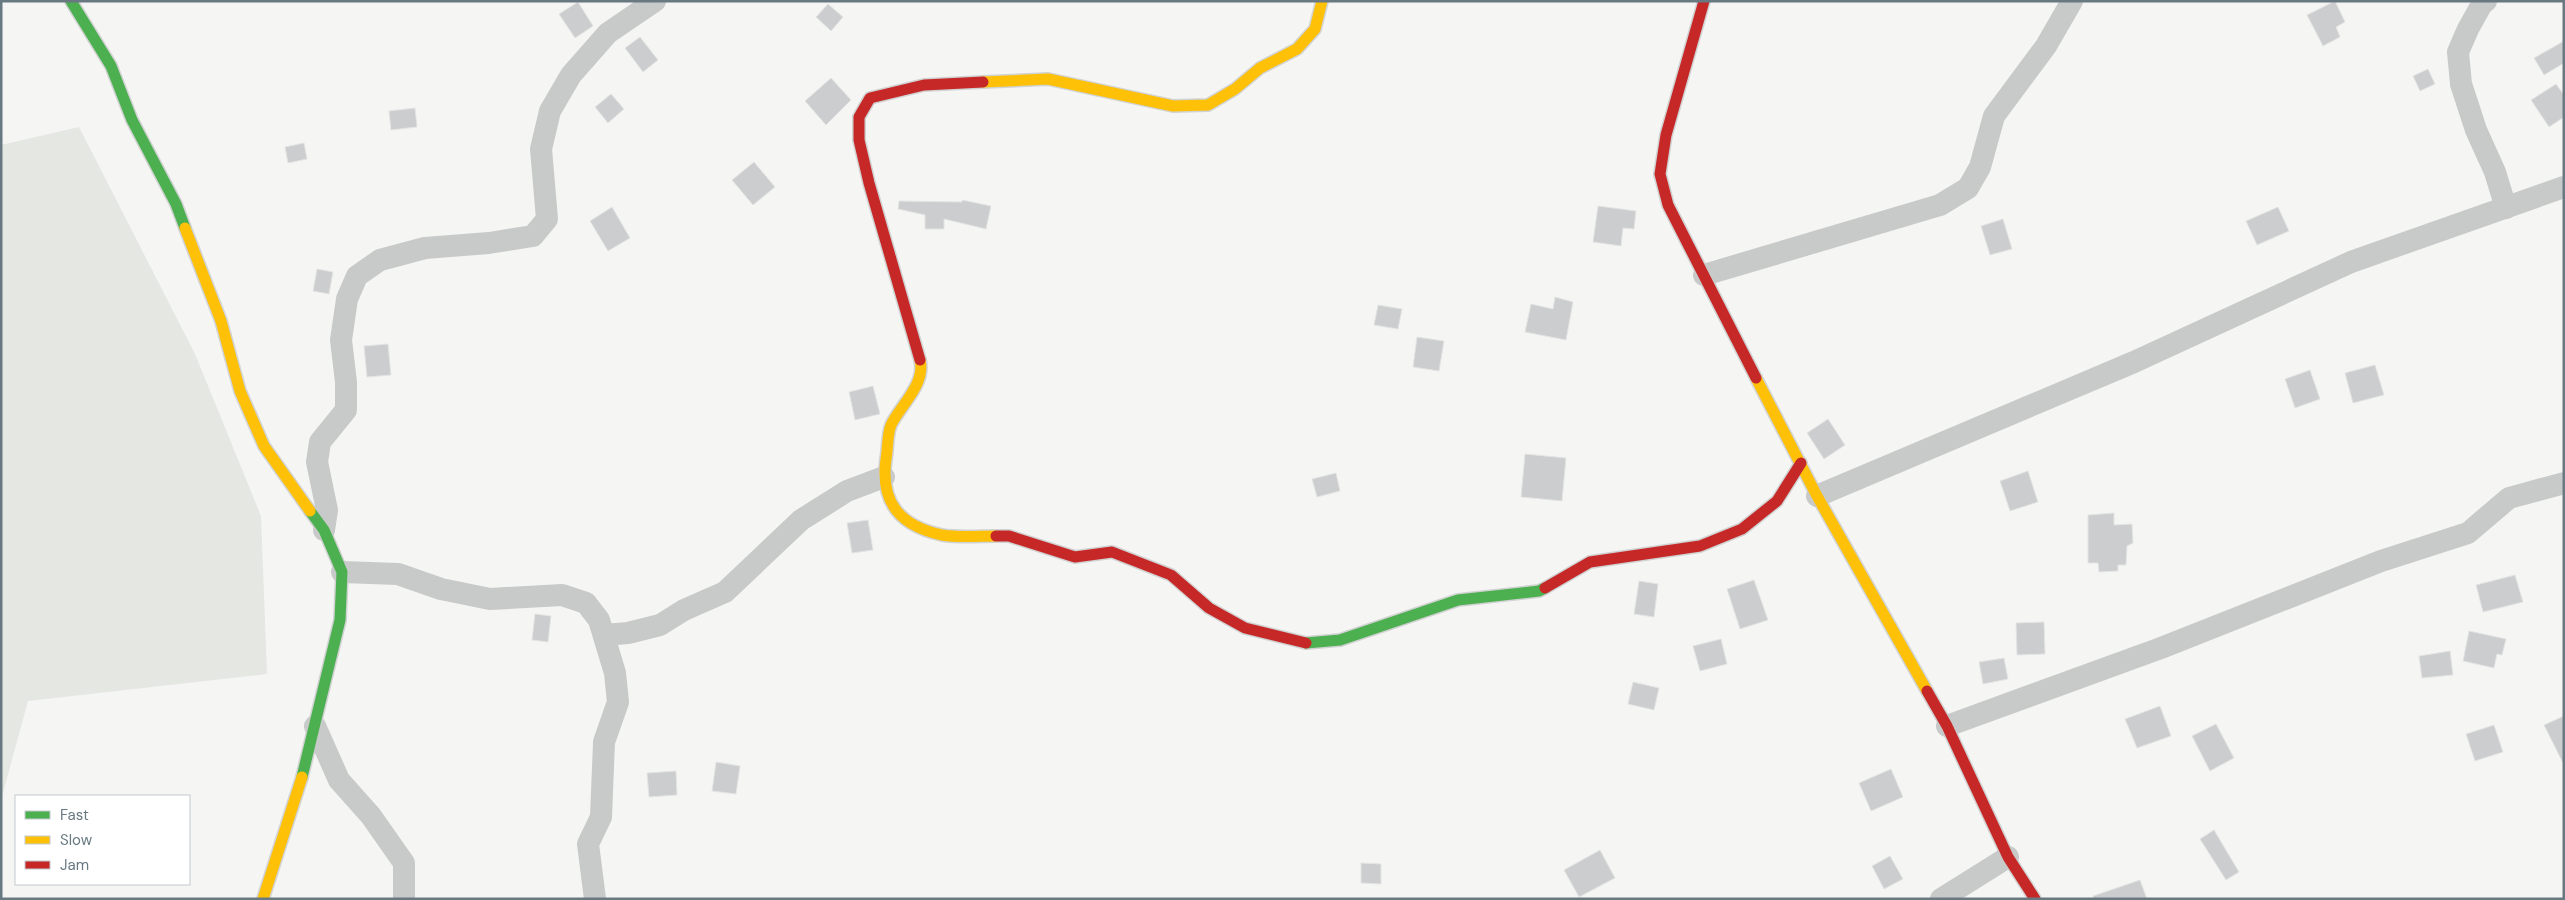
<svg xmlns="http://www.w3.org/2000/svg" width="2565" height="900" font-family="'DM Sans',sans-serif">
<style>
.green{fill:#e4e7e2}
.building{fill:#cccdce;stroke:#e4e4e4}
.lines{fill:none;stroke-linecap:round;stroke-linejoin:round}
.fast-casing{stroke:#d1d2d2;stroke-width:14}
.slow-casing{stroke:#d1d2d2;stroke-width:14}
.jam-casing{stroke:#d1d2d2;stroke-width:14}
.street{stroke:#c8caca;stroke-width:22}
.fast{stroke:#4caf50;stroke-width:11}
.slow{stroke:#ffc107;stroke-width:11}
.jam{stroke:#c62828;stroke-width:11}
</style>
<rect width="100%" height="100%" fill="#f5f5f4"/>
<polygon class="green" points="79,127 195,354 261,516 267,674 28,701 1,800 1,145"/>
<g class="building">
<polygon points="2335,1 2345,22 2336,27 2340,37 2323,46 2307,15"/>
<polygon points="578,2 593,26 575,38 559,14"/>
<polygon points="828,4 843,17 831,31 816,17"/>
<polygon points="640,37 658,60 643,72 625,48"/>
<polygon points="2564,41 2564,63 2544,75 2534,58"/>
<polygon points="2428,69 2435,84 2420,91 2413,76"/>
<polygon points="831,78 851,100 826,125 805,101"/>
<polygon points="2556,84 2564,95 2564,117 2549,127 2531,100"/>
<polygon points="611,94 624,109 608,123 595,107"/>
<polygon points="415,108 417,127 391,130 389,111"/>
<polygon points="304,143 307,159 288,163 285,147"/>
<polygon points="754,162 775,187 753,205 732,180"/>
<polygon points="962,200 991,206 986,229 944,219 944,229 925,229 925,215 898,209 899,201 962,202"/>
<polygon points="1598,206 1636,211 1634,229 1623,228 1621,246 1593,242"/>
<polygon points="612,207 630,238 608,251 590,221"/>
<polygon points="2278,207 2289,231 2257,245 2246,221"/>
<polygon points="2003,219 2012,249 1990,255 1981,226"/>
<polygon points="317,269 333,272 329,294 313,291"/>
<polygon points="1555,297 1573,302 1566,340 1525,332 1531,304 1553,309"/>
<polygon points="1378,305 1402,309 1398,329 1374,325"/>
<polygon points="1417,337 1444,341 1439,371 1413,367"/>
<polygon points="388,344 391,375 367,377 364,346"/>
<polygon points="2375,365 2384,395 2353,403 2345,373"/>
<polygon points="2310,370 2320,399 2295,408 2285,379"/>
<polygon points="873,386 880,414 855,420 849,392"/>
<polygon points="1828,419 1845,445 1824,459 1807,433"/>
<polygon points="1525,454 1566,458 1562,501 1521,497"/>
<polygon points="2028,471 2038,502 2010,511 2000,481"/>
<polygon points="1336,473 1340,491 1317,497 1312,479"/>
<polygon points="2114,513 2114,525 2132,524 2133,543 2127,546 2126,565 2118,565 2118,571 2099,572 2098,563 2088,563 2088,515"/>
<polygon points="868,520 873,550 852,553 847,523"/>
<polygon points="2515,575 2523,602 2483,612 2476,585"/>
<polygon points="1754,580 1768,620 1740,629 1727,589"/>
<polygon points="1639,581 1658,584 1654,617 1634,614"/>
<polygon points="535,614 551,616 548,642 532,640"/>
<polygon points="2044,622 2045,654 2017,655 2016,623"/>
<polygon points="2469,631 2506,639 2502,655 2497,654 2494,668 2463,661"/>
<polygon points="1721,639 1727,664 1700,671 1693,646"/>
<polygon points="2450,651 2453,675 2422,678 2419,656"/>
<polygon points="2004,658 2008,679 1983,684 1979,662"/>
<polygon points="1633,682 1659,688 1654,710 1628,704"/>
<polygon points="2160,706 2171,736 2137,748 2125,719"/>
<polygon points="2564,716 2564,765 2544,725"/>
<polygon points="2216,724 2234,758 2210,771 2192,736"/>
<polygon points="2494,725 2503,752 2475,761 2466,734"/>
<polygon points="716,762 740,766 736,794 712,791"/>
<polygon points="1891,769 1903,797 1871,811 1859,783"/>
<polygon points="676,771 677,795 649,797 647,773"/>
<polygon points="2214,830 2239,872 2226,880 2200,839"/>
<polygon points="1600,850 1615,878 1579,897 1564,870"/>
<polygon points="1890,856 1903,879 1884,889 1872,866"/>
<polygon points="1361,863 1381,864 1381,884 1361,883"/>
<polygon points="2140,880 2147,899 2094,899 2093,896"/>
</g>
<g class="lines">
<defs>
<g id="fast">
<polyline points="71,1 111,66 132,120 176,204 185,228"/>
<polyline points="1306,643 1340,640 1458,600 1539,591 1545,588"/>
<polyline points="302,777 340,620 342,572 324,530 310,511"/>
</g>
<g id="slow">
<polyline points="983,82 1048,79 1173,106 1208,105 1235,89 1260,68 1297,49 1315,29 1322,1"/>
<polyline points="185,228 221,321 240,391 264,446 310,511"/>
<path d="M920,360c6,24 -20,46 -29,65 -4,10 -3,24 -5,34 -6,44 14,67 56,76 17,3 37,1 54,1"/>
<polyline points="1756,378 1817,496 1927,691"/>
<polyline points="263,899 302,777"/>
</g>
<g id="jam">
<polyline points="1704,1 1666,135 1660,174 1668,205 1756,378"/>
<polyline points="920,360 869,183 859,140 859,117 870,98 924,85 983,82"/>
<polyline points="996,536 1009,536 1075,557 1112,552 1171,575 1209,608 1245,628 1306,643"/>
<polyline points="1545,588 1590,562 1700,546 1742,529 1777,501 1801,463"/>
<polyline points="1927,691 1947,726 2008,857 2035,899"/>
</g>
</defs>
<use href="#fast" class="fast-casing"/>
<use href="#slow" class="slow-casing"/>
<use href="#jam" class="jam-casing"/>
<g class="street">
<polyline points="2486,1 2482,4 2468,29 2458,52 2461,84 2476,130 2495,172 2506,208"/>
<polyline points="1704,275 1940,205 1968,188 1980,167 1994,116 2046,46 2072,1"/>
<polyline points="1817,496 2134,362 2351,262 2564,187"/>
<polyline points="324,530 327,510 317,462 320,442 346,410 346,382 341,340 347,299 357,276 380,260 425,248 489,243 533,236 547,219 541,149 550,111 571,75 608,33 655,1"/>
<polyline points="342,572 398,574 441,589 490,599 562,595 586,603 599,620 615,673 618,702 604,742 601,817 588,844 595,899"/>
<polyline points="604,635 628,633 660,625 684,610 725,592 801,520 847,491 884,477"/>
<polyline points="315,726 339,780 371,816 404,863 404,899"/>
<polyline points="1947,726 2161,648 2381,561 2468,533 2509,498 2564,483"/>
<polyline points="1941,899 2008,857"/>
</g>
<use href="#fast" class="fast"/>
<use href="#slow" class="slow"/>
<use href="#jam" class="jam"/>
</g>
<rect width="2565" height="900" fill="none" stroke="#687982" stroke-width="5"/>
<rect x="15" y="795" width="175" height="90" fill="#ffffff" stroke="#c3c9cd"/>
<rect x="25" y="811" width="25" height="8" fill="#4caf50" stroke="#c3c9cd"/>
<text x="60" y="820" font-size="15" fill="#687982">Fast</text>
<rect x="25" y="836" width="25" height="8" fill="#ffc107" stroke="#c3c9cd"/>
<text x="60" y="845" font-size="15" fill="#687982">Slow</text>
<rect x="25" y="861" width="25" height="8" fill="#c62828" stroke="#c3c9cd"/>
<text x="60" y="870" font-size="15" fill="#687982">Jam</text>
</svg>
